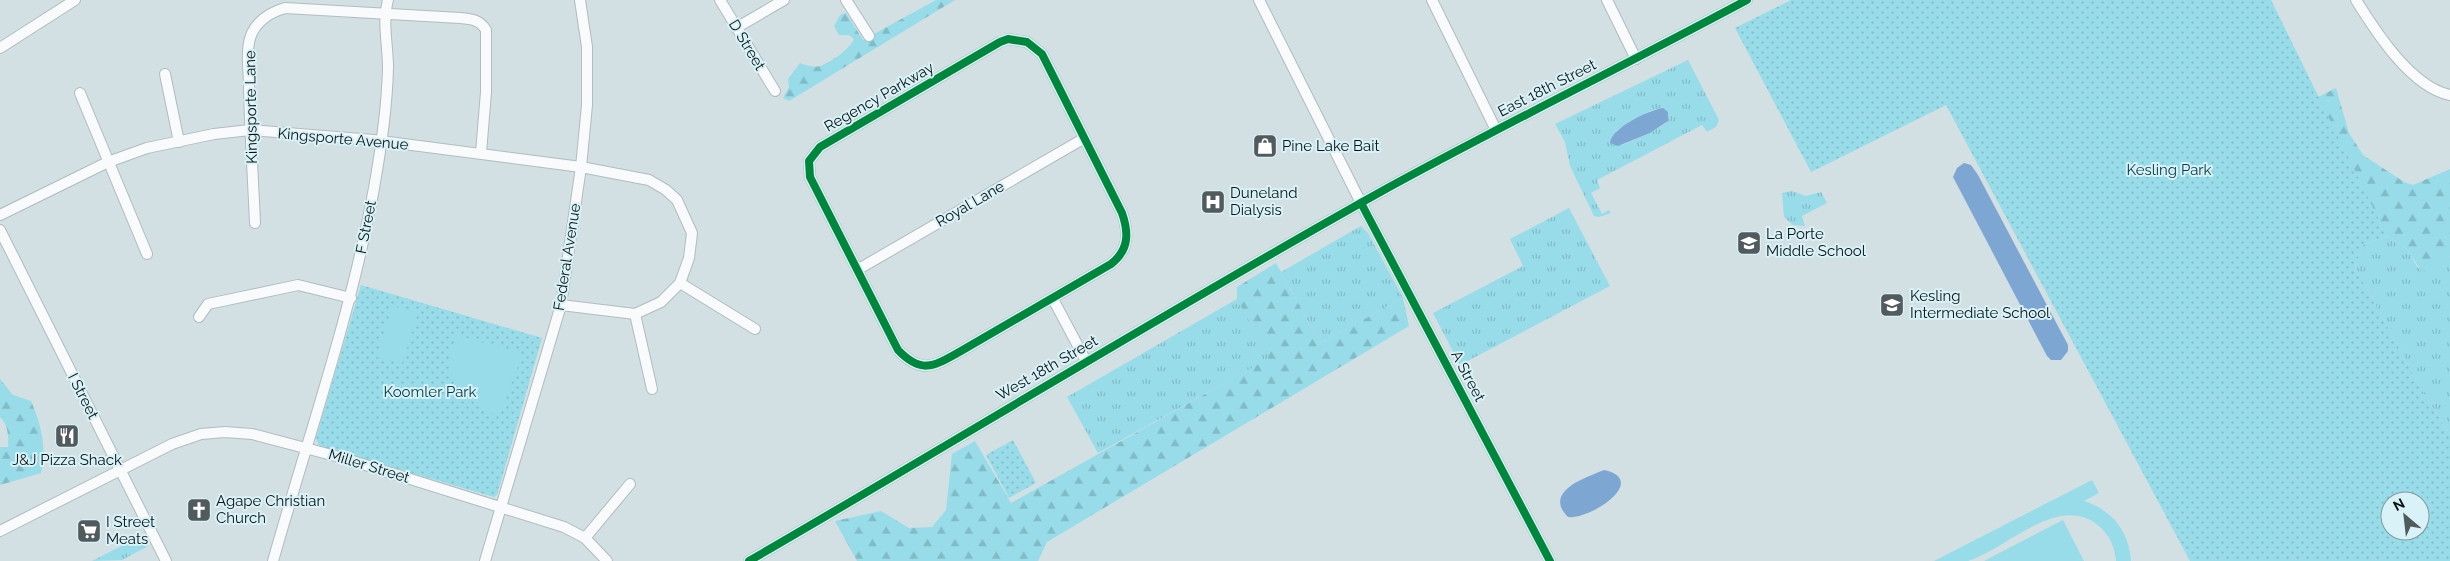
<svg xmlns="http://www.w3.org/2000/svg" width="2450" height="561" font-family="Raleway,sans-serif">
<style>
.grass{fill:url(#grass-tufts);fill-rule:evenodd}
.forest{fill:url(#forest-firs)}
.park{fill:url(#park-dots);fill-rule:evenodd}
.pitch{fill:#97dce8}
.water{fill:#7da7d2}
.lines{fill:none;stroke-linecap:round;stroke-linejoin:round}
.minor-casing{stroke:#b1bcbe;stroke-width:12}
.minor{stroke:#f8fafb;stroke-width:10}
.cycleway-casing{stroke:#d8f2f7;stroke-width:11}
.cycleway{stroke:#00873e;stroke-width:8}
.labels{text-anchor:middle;stroke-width:4;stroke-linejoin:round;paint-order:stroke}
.street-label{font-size:15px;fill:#0b1416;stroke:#d8f2f7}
.poi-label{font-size:15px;fill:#0b1416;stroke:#d8f2f7;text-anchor:start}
.park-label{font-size:15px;fill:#0a404a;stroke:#d8f2f7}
</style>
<defs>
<pattern id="grass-tufts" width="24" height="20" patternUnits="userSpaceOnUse" patternTransform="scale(1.25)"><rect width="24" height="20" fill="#97dce8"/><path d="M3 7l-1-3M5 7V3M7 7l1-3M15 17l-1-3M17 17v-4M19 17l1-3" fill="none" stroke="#81bcc6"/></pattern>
<pattern id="forest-firs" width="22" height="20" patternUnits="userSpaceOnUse" patternTransform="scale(1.25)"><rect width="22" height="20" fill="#97dce8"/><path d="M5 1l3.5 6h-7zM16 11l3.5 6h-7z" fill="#81bcc6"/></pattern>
<pattern id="park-dots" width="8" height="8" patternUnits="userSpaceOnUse" patternTransform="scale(1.25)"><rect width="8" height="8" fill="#97dce8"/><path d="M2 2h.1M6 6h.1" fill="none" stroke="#81bcc6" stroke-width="1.8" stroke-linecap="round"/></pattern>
</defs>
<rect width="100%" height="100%" fill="#d2e0e3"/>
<g class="grass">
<path d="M1688,60l31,60 -3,7 -9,5 -5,-7 -105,55 3,8 -9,5 11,21 7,-4 2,3 -12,4 -5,-1 -24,-50 -5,-24 -10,-18zM1662,108l4,15 -16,10 -28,12 -6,-14 34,-20z"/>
<polygon points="1792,191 1806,196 1821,192 1827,203 1802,216 1805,226 1793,225 1784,217 1782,193"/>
<polygon points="1569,208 1610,286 1460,365 1433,313 1523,266 1510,239"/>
<polygon points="1361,226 1368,233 1403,298 1320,343 1281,272"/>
<polygon points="2387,236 2407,249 2418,268 2450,256 2450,435 2420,387 2355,267 2362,245"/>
<polygon points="1237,299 1270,358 1098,453 1067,397"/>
<polygon points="143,535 148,546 122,560 92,561"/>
</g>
<g class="forest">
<path d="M936,0h19l-166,101 -6,-3 6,-11 -1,-8 12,-16c6,2 13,5 20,3 11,-4 29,-16 34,-27l-5,-4h-10l-5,-9 6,-11 6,-2 17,27z"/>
<polygon points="2336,88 2349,133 2363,155 2404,182 2413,185 2450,169 2450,256 2422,272 2407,249 2387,236 2377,217 2318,97"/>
<polygon points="1276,263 1320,343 1403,298 1409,326 1047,542 1038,561 857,561 835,521 881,511 909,528 932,527 946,510 952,454 975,441 1011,503 1269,358 1237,299 1237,287"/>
<path d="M0,379l13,16 18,6c10,23 16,47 10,72l-41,12v-38h8c1,-10 0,-23 -8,-30z"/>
</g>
<g class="park">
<path d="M1791,0h480l116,236 -25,9 -7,22 65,120 30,48v126h-260l-244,-456 -135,67 -76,-144zM2390,501h30v30h-30z"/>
<polygon points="361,285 542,338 497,495 494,497 319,446 316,438"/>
<polygon points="1013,440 1036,483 1009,498 986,455"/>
</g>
<g class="pitch">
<polygon points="393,306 418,313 402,364 377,357"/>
<path d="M457,335l62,18 2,5 -22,59c-24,-14 -48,-24 -49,-56 -1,-8 5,-18 7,-26z"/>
<path d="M2092,480l7,13 -15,8c28,9 45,30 47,60h-15c-1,-13 -6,-25 -16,-34 -40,-36 -93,22 -132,34 -9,0 -24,0 -34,0z"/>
<polygon points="2063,520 2084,561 1984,561"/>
</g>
<g class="water">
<path d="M1663,108l5,4v9l-18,12 -32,13 -8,-3c1,-15 39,-33 53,-35z"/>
<polygon points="1964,163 1971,165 1978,175 2068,345 2068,351 2061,360 2051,360 2047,356 1953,177 1957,168"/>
<path d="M1604,470c46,10 -14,50 -36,47 -25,-25 16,-39 36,-47z"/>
</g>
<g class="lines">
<defs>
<g id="minor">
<polyline points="720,0 775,91"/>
<polyline points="846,0 869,36"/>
<polyline points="1259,0 1361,203 1550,561"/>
<polyline points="1432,0 1496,130"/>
<polyline points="1607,0 1636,59"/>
<path d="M2356,0c20,32 55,87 94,95"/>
<polyline points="736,28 784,0"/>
<path d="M1008,39l19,3 15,12 80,159c7,20 7,37 -11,51l-150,87c-27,15 -39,24 -63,-1l-88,-173 -1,-16 11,-14 180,-105z"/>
<polyline points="0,48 75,0"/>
<polyline points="165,74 179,142"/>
<polyline points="80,93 147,254"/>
<polyline points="0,215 108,162 147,148 214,134 250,130 373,140 581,167 649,180 666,190 677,200 692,233 689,258 680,283 661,302 635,314 561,305"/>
<path d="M255,223c-2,-46 -5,-91 -6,-137 0,-17 -4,-38 3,-53 7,-14 19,-21 33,-25l175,10c12,1 20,2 26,12v62l-5,61"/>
<polyline points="0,230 166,561"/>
<polyline points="857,270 1083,139"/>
<polyline points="680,283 755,329"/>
<polyline points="1053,299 1086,361"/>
<polyline points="635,314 652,389"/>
<polyline points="199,317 208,304 298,285 351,298"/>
<polyline points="0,531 172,444 201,434 225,432 252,434 343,458 564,527 585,538 607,561"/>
<polyline points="585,538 630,484"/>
<path d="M273,561c35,-124 78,-246 101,-373 7,-39 13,-80 14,-120 0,-23 -6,-46 0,-68"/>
<polyline points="485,561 561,305 581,167 587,105 587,47 580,0"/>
<path d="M749,561c209,-121 415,-248 626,-366 123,-68 249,-129 372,-195"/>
</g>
</defs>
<use href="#minor" class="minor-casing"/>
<use href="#minor" class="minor"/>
<defs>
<g id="cycleway">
<path d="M1008,39l19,3 15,12 80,159c7,20 7,37 -11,51l-150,87c-27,15 -39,24 -63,-1l-88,-173 -1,-16 11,-14 180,-105z"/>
<polyline points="1361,203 1550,561"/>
<path d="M749,561c209,-121 415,-248 626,-366 123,-68 249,-129 372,-195"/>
</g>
</defs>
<use href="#cycleway" class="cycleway-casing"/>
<use href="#cycleway" class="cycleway"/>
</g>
<defs>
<symbol id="shop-square" viewBox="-11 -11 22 22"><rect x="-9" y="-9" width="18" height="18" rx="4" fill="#515b5e" stroke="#d8f2f7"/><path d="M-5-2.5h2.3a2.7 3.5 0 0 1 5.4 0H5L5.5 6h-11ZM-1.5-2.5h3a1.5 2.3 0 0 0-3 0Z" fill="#fff"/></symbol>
<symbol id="hospital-square" viewBox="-11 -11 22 22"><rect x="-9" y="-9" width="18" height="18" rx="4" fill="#515b5e" stroke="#d8f2f7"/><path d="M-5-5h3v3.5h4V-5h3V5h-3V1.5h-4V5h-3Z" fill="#fff"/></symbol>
<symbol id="school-square" viewBox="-11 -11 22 22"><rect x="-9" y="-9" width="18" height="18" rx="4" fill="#515b5e" stroke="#d8f2f7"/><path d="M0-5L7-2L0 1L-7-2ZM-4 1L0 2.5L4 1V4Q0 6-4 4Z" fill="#fff"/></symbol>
<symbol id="restaurant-square" viewBox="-11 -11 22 22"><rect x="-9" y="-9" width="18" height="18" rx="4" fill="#515b5e" stroke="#d8f2f7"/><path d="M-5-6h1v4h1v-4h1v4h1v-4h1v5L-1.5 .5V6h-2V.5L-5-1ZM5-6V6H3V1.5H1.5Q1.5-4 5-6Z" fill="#fff"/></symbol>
<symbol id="church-square" viewBox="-11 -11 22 22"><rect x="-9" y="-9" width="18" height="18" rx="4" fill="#515b5e" stroke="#d8f2f7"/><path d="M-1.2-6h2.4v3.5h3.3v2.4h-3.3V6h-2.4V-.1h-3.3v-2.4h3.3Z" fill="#fff"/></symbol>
<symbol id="supermarket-square" viewBox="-11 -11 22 22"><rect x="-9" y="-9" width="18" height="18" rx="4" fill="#515b5e" stroke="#d8f2f7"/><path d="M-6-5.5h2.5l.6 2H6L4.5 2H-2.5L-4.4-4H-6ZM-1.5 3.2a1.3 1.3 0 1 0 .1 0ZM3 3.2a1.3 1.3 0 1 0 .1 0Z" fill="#fff"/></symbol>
</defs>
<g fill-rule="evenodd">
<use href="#shop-square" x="1251" y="132" width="28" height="28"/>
<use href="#hospital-square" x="1199" y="188" width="28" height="28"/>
<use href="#school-square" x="1735" y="229" width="28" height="28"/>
<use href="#school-square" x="1878" y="291" width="28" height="28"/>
<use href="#restaurant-square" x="53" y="422" width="28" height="28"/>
<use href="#church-square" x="185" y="496" width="28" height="28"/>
<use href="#supermarket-square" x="75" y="517" width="28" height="28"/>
</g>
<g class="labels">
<g class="street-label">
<text transform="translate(747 45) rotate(59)" y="5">D Street</text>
<text transform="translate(1547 88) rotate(-27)" y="5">East 18th Street</text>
<text transform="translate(879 97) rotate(-30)" y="5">Regency Parkway</text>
<text transform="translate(251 107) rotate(-91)" y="5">Kingsporte Lane</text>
<text transform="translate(343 139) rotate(5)" y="5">Kingsporte Avenue</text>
<text transform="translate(970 204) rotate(-30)" y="5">Royal Lane</text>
<text transform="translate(366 227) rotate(-79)" y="5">F Street</text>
<text transform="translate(567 257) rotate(-81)" y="5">Federal Avenue</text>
<text transform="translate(1047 368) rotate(-30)" y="5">West 18th Street</text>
<text transform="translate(1468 376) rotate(62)" y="5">A Street</text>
<text transform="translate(83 396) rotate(63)" y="5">I Street</text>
<text transform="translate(369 466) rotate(17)" y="5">Miller Street</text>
</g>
<g class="poi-label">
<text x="1282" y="151">Pine Lake Bait</text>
<text x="1230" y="198">Duneland<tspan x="1230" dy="17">Dialysis</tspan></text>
<text x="1766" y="239">La Porte<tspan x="1766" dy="17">Middle School</tspan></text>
<text x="1910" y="301">Kesling<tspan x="1910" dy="17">Intermediate School</tspan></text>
<text x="67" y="465" text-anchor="middle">J&amp;J Pizza Shack</text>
<text x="216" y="506">Agape Christian<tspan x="216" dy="17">Church</tspan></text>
<text x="106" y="527">I Street<tspan x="106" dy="17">Meats</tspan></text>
</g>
<g class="park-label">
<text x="2169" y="175">Kesling Park</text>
<text x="430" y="397">Koomler Park</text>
</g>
</g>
<g transform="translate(2405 516) rotate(332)"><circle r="24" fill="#d8f2f7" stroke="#86999d"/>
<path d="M0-4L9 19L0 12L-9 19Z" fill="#515b5e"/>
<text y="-8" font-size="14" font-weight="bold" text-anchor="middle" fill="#0b1416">N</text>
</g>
</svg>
